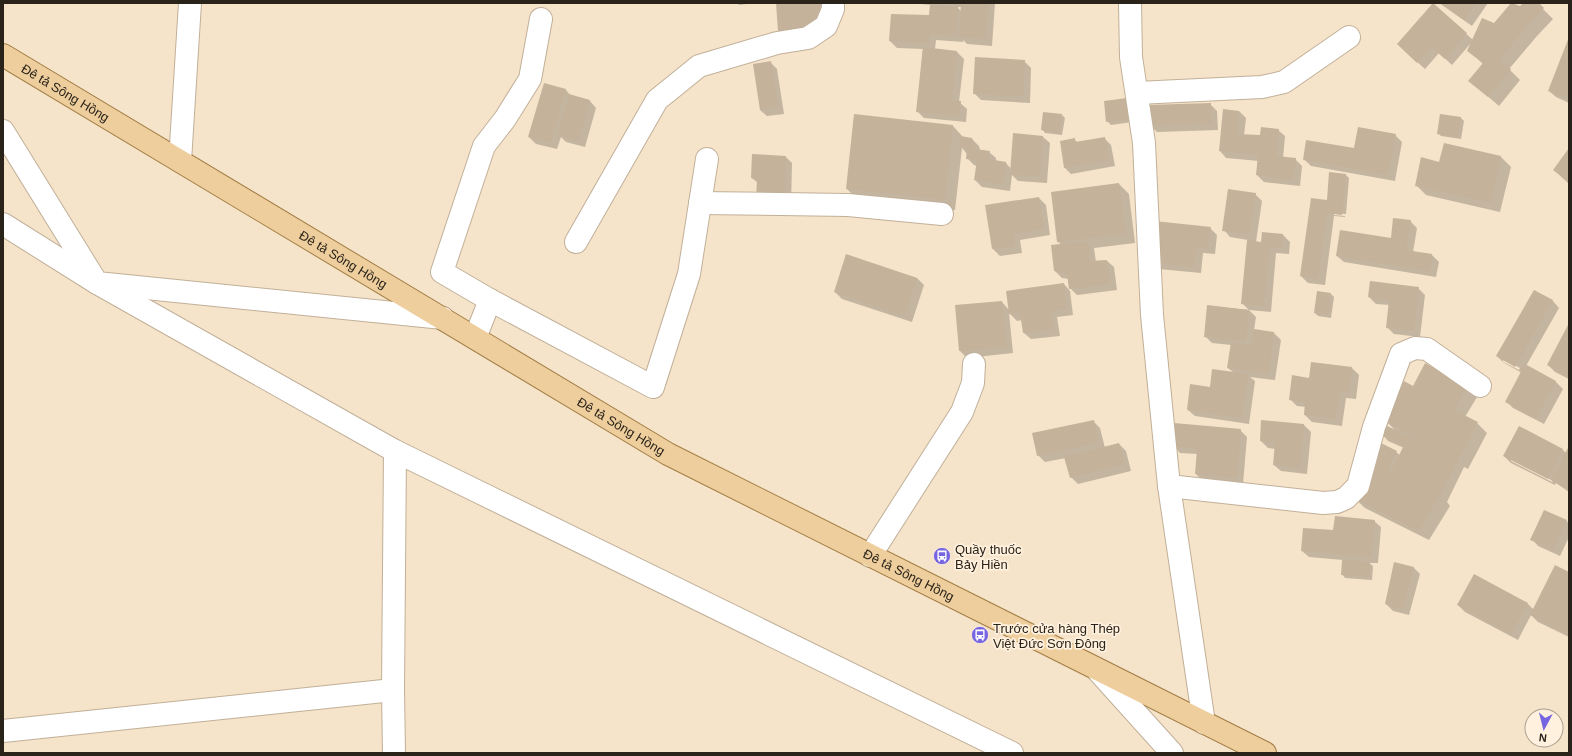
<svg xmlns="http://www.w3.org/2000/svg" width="1572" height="756" font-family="Arial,sans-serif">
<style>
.shadow{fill:#0003;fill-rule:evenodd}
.building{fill:#c4b29b}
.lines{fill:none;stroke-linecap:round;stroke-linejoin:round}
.minor-casing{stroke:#c1b099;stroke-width:24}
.primary-casing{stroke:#a27d44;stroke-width:24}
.minor{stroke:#fff;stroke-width:22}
.primary{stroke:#eece9d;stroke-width:22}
.labels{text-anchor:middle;stroke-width:3.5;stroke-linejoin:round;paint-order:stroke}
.street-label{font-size:13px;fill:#2a231a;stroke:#fff1dd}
.poi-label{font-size:13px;fill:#2a231a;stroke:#fff1dd;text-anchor:start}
</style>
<rect width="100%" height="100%" fill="#f5e3ca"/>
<g class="shadow">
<polygon points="737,3 754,3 739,5"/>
<polygon points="777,3 824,3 827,36 786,37 779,30"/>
<path d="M910,3h85l-3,43 -25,-2 -4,-4v2l-27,-2 -1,9 22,3 7,7 -5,43 8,7 -1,13 -42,-4 -7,-7 6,-62 -26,-1 -7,-7 40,-25 1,-11zM957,7h5v5z"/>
<polygon points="1439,3 1488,3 1472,26"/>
<polygon points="1512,3 1521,7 1525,3 1537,3 1553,19 1537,36 1509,69 1520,80 1499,106 1470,81 1483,64 1468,50 1471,43 1452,65 1439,53 1425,69 1405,51 1433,4 1473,40 1495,24"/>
<polygon points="1569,40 1569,103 1556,97 1549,91"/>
<polygon points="1024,61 1031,68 1030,103 981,100 974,93"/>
<polygon points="770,62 777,69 784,114 767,116 760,110"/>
<polygon points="545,84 566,90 571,96 590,101 596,108 585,147 566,142 561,137 557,149 536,144 529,137"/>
<polygon points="1129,102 1132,122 1111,125 1107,121"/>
<polygon points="1210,104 1217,111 1218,130 1157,132 1150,125"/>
<polygon points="1239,111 1246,118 1244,135 1261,137 1278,130 1285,136 1283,158 1295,159 1302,166 1300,186 1264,182 1257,175 1259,161 1226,158 1220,151"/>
<polygon points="855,115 953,126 963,137 972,139 979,146 980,150 989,152 996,158 996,161 1006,163 1011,169 1043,137 1050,143 1047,183 1018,181 1012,175 1010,191 982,187 975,180 977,166 974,165 967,158 967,154 962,148 955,210 857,199 847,189"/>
<polygon points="1062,115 1065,118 1062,135 1045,133 1042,129"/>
<polygon points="1461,118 1464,121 1461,139 1441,136 1438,133"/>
<polygon points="1395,135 1402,142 1395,181 1311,166 1304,159 1355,150"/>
<polygon points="1104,138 1111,145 1115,166 1071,174 1065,168 1074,139 1078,143"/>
<polygon points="1569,149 1569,184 1554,170"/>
<polygon points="786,157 792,163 791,205 758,183 752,178"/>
<polygon points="1501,157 1511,167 1500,212 1426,195 1416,185 1440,163"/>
<polygon points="1330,173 1346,175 1349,178 1346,214 1334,213 1334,215 1345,216 1345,217 1334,216 1325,285 1308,283 1301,276 1329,201"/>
<polygon points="1119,184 1129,194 1135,243 1094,248 1096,262 1107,261 1114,267 1117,290 1077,295 1070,288 1069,279 1062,278 1055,271 1062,245 1058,242"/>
<polygon points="1255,194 1262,201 1256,242 1262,243 1263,233 1283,235 1290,242 1289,254 1276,253 1271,312 1249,310 1242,303 1248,240 1230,237 1224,230"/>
<polygon points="1039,198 1046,205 1050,235 1020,240 1022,253 1000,256 993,249"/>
<polygon points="1410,221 1417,228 1413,252 1432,255 1439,262 1436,277 1344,262 1337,256 1391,239"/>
<polygon points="1210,228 1217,235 1215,254 1203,253 1201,273 1148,268"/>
<polygon points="847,256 917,278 924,285 912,322 842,299 835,292"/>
<polygon points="1064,284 1070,291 1073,315 1057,317 1060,336 1031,339 1024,333 1022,320 1017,321 1009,313 1013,353 967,358 960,351 1002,302 1009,310"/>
<polygon points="1418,288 1425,295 1420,337 1394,334 1387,327 1390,305 1376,304 1369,297"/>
<path d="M1534,291l19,10 6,7 -33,58 30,16 7,7 -19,35 -31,-16 -7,-7 16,-28 -18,-10 -7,-7zM1503,359l17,9 -1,2 -16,-8z"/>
<polygon points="1331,294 1334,297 1331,318 1318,316 1315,313"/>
<polygon points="1208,306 1249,310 1256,317 1254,330 1274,333 1281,340 1275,380 1250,377 1255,381 1249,424 1195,416 1188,410 1211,388 1233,372 1228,368 1231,345 1212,343 1205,336"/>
<polygon points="1569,326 1569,379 1555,372 1548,365"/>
<polygon points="1312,363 1352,368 1359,375 1356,399 1346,398 1342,426 1312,422 1305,415 1306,407 1297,406 1290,399 1310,379"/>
<polygon points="1467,387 1477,397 1465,417 1477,423 1487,433 1468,469 1464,467 1447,502 1450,506 1429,540 1365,508 1354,498 1396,452 1400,455 1404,448 1388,441 1382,434 1395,430 1384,419"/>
<polygon points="1093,421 1100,428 1105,448 1119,444 1126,451 1131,471 1078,484 1071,477 1066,458 1045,462 1038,455"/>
<polygon points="1304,425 1311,432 1307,474 1281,471 1274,465 1276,449 1268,448 1261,441"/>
<path d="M1520,427l43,23 3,3 3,-4v43l-13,-9 -1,2 -44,-22 -7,-7zM1511,459l42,22 -1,1 -41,-21z"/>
<polygon points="1240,430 1247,437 1243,484 1203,481 1196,474 1198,454 1180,453 1174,446"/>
<polygon points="1374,521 1381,527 1378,563 1369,563 1373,566 1372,580 1345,578 1342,574 1343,560 1309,557 1302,551 1334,531"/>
<polygon points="1566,521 1569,523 1569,537 1560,556 1538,546 1532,539"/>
<polygon points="1413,567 1420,574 1409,615 1393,611 1386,604"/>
<polygon points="1569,573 1569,637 1538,622 1531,615 1518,640 1465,612 1458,605 1527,603 1534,610"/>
</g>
<g class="building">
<polygon points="776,3 819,3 821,29 778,31"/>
<polygon points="961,3 988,3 985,39 959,37"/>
<polygon points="1433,3 1467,33 1445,59 1431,47 1417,63 1397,44"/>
<polygon points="1441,3 1476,3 1464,20"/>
<polygon points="1511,3 1520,6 1523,3 1539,3 1544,8 1527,26 1499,60 1511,69 1488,97 1468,81 1483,63 1467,51 1482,18 1494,23"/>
<polygon points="930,5 958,7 956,35 930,34 929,43 889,41 891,14 929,15"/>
<polygon points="1569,37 1569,92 1566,98 1548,91"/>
<polygon points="923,47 957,51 952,100 961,101 959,116 916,112"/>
<polygon points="975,57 1025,60 1023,96 973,94"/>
<polygon points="771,61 778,107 760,110 753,64"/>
<polygon points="544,83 566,89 551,143 528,137"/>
<polygon points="569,94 590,100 578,141 558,135"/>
<polygon points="1127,98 1129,119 1106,122 1104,101"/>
<polygon points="1211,103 1211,124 1149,125 1148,105"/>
<polygon points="1223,109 1239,111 1237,134 1260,135 1261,127 1279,129 1276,156 1296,158 1293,180 1256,175 1258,155 1219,151"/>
<polygon points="1043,112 1062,114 1059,133 1041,130"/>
<polygon points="854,114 953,125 945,200 846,189"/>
<polygon points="1440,114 1461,117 1458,137 1437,134"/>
<polygon points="1358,127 1396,134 1388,175 1303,160 1306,140 1354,148"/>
<polygon points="1013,133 1043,136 1040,176 1010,174"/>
<polygon points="960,136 972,138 975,149 990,151 988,159 1006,162 1003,184 974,180 977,160 966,159 967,148 959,147"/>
<polygon points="1105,137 1109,160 1064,168 1060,141 1075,138 1075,142"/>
<polygon points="1444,143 1501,156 1491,203 1415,186 1421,157 1439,162"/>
<polygon points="1569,148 1569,182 1553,170"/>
<polygon points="752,154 786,156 785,198 756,198 757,180 751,178"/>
<polygon points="1329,172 1346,174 1342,215 1327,213 1318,279 1300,276 1311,198 1327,200"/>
<polygon points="1119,183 1126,234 1057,242 1051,192"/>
<polygon points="1228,189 1256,193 1250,234 1222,231"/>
<polygon points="1039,197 1044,229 1014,234 1015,246 992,249 985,205"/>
<polygon points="1393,218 1411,220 1406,250 1432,254 1430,271 1336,256 1340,230 1391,238"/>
<polygon points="1145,220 1211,227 1208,248 1197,247 1194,267 1140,261"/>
<polygon points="1262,232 1283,234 1282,248 1270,247 1264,306 1241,304 1247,240 1261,242"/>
<polygon points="1088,241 1090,261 1107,260 1110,284 1069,289 1067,274 1054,271 1051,245"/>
<polygon points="846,254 917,278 905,316 834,292"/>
<polygon points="1370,281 1419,287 1414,331 1386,328 1389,300 1368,297"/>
<polygon points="1064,283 1067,309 1051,311 1054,329 1023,333 1020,313 1009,314 1006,291"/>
<polygon points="1534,290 1553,300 1515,367 1496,356"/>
<polygon points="1317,291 1331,293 1328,315 1314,313"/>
<polygon points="1002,301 1007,347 959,351 955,305"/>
<polygon points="1207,305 1249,310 1246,341 1204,337"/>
<polygon points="1569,323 1569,377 1547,365"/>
<polygon points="1254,329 1274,332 1269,374 1227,368 1231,342 1251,345"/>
<polygon points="1311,362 1352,367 1349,393 1340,391 1336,419 1304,415 1305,402 1289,400 1292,375 1309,378"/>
<polygon points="1425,363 1467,386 1454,410 1478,422 1440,495 1419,531 1353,498 1381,443 1397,451 1389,467 1391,472 1404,445 1380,435 1385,425 1449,455 1383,420 1404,381 1413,386"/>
<polygon points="1525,364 1556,381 1537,418 1505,402"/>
<polygon points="1212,369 1248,374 1242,418 1187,410 1190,384 1210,387"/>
<polygon points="1094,420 1099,442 1037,456 1032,433"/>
<polygon points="1261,420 1304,424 1300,468 1273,465 1275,443 1260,441"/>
<polygon points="1174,423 1241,429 1237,478 1195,474 1197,449 1172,446"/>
<polygon points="1519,426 1563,449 1548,479 1503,456"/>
<polygon points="1119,443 1125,464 1070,478 1064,457"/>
<polygon points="1569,446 1569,490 1551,480"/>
<polygon points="1544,510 1567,520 1553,550 1530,540"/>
<polygon points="1335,516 1375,520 1371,557 1301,551 1303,528 1333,530"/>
<polygon points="1342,560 1370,562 1369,577 1341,575"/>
<polygon points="1394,562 1414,567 1403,609 1385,604"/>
<polygon points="1555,565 1569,572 1569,635 1530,615"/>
<polygon points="1474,574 1528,603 1511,634 1457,605"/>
</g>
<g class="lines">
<defs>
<g id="minor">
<polyline points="1130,3 1131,57 1144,143 1152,315 1169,486 1204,723"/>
<polyline points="541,19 530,79 505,119 484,146 442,272 490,300 653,387 689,274 707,159"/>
<polyline points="1137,93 1262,87 1284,82 1349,37"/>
<polyline points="3,131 97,283 443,318"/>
<polyline points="180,161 190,3"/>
<polyline points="700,203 848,205 942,214"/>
<polyline points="3,224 97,283 395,451 1012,753"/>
<polyline points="576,242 657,100 699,66 777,43 808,38 826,26 833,9 833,3"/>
<polyline points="475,338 490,300"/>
<polyline points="1169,486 1323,503 1337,502 1346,498 1358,486 1374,427 1401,354 1415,348 1427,349 1480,386"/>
<polyline points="870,556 962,412 973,383 974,364"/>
<polyline points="1098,671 1172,753"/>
<polyline points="3,731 393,690"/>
<polyline points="394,753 393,690 395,451"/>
</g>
<g id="primary">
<path id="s1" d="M3,55l665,399 597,299"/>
</g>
</defs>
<use href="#minor" class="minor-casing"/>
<use href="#primary" class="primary-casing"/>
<use href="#minor" class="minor"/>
<use href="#primary" class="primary"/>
</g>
<defs>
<symbol id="bus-disc" viewBox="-11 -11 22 22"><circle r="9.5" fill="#7665e0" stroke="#fff1dd"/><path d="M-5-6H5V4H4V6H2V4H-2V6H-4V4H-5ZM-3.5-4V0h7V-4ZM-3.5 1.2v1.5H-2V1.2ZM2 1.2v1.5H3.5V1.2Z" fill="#fff"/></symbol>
</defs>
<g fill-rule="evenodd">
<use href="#bus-disc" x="932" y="546" width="20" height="20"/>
<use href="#bus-disc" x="970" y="625" width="20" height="20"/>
</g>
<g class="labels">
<g class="street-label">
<text dy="5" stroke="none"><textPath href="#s1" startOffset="73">Đê tả Sông Hồng</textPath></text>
<text dy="5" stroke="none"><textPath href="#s1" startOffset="397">Đê tả Sông Hồng</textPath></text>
<text dy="5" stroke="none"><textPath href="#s1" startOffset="721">Đê tả Sông Hồng</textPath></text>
<text dy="5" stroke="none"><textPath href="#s1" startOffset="1045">Đê tả Sông Hồng</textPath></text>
</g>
<g class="poi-label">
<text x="955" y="554">Quầy thuốc<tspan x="955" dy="15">Bảy Hiền</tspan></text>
<text x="993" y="633">Trước cửa hàng Thép<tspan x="993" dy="15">Việt Đức Sơn Đông</tspan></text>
</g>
</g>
<rect width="1572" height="756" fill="none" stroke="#2a231a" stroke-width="8"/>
<g transform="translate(1544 728) rotate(187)"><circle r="19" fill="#fff1dd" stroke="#aa9f8f"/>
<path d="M0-3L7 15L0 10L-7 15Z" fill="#7665e0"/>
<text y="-6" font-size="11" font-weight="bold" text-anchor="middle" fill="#2a231a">N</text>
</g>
</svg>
